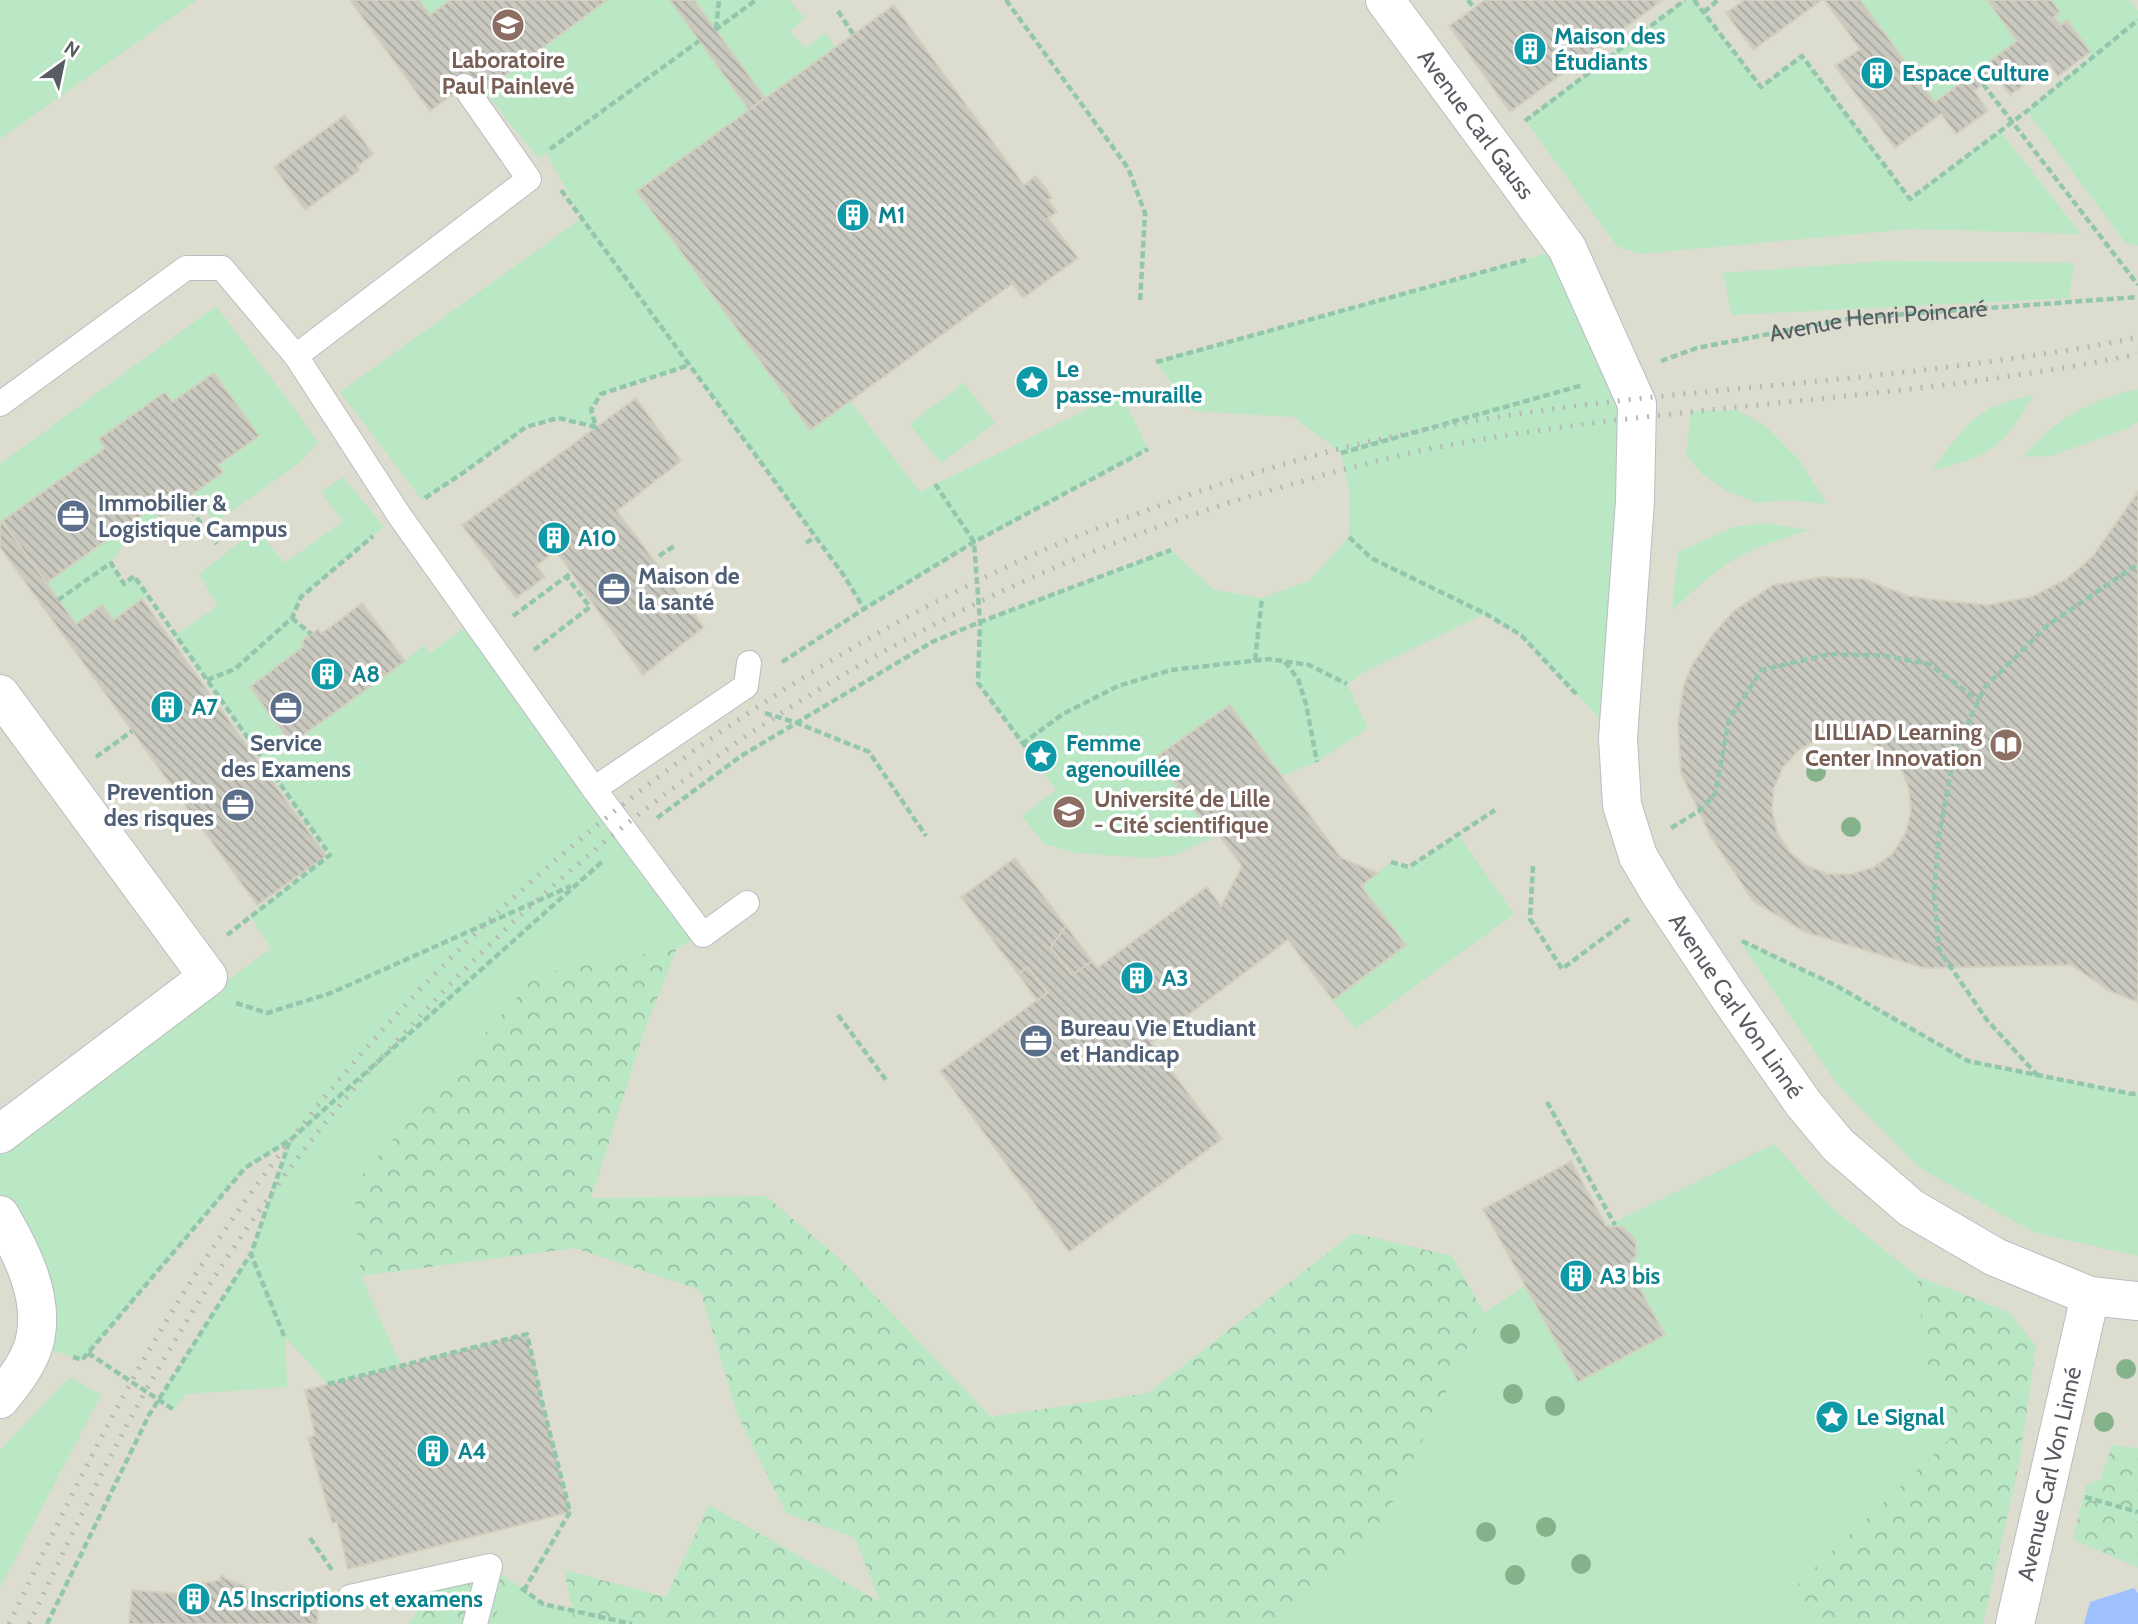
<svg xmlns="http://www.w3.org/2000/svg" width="2138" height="1624" font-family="Cabin,sans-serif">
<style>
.education{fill:#ddddcf}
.green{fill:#bae7c4}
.forest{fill:url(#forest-crowns)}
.water{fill:#9ec0ff}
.building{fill:url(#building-back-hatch);stroke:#d2d0be;stroke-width:2;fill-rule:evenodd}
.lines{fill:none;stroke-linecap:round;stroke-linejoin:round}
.lane-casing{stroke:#bbbcc3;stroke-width:26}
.street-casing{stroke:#bbbcc3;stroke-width:40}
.path{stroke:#93c7ad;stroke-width:4.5;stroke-dasharray:7 3.5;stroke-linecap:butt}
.lane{stroke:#fff;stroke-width:24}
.street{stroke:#fff;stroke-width:38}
.rail{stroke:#b6b7b7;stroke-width:5;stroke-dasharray:2 9;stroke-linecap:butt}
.tree{fill:#84b38b}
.labels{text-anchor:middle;stroke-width:7;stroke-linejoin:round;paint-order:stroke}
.culture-label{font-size:23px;font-weight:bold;fill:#0d838f;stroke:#fff;text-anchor:start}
.education-label{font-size:23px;font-weight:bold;fill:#785e54;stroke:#fff}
.street-label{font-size:23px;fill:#595b62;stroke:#fff}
.service-label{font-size:23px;font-weight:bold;fill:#4e5e75;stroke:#fff;text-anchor:start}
</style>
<defs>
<pattern id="forest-crowns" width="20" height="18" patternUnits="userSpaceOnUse" patternTransform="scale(1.75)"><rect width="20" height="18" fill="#bae7c4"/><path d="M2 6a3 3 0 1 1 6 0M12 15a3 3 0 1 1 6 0" fill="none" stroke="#9abea3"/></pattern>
<pattern id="building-back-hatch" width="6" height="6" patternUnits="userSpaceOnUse" patternTransform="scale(1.75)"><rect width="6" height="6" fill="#cac9bf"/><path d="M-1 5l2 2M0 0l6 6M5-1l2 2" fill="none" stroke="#a7a69f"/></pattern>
</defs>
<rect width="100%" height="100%" fill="#edede0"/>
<rect class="education" x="0" y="0" width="2138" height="1624"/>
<g class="green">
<polygon points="0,0 197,0 0,139"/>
<polygon points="419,0 450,0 430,15"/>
<polygon points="607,0 670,0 749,110 810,430 850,401 920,492 1121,393 1148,449 974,542 864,609 845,577 690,365 601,394 591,410 596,427 558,418 526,427 463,473 422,500 340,392 582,218 546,153 538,158 484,91"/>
<polygon points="694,0 790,0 805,19 790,31 805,48 825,33 836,47 765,98"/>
<polygon points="1685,0 1694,0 1761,87 1802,56 1910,199 2000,131 2081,234 1911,229 1639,254 1617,246 1525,120"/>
<polygon points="1860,0 1987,0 2017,41 1935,102"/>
<polygon points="2051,0 2130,0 2138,11 2138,246 2125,242 2027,111 2092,57 2067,21 2061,25 2054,17 2060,12"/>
<polygon points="1567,248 1624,373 1618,738 1521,635 1485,614 1364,672 1347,684 1368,728 1317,762 1281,776 1157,757 1214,837 1175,855 1148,858 1075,853 1044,844 1022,816 1056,790 978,683 980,622 1171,550 1214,590 1262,598 1309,581 1349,537 1349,489 1341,453 1294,417 1193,411 1156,362"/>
<polygon points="1884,261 2074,263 2069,298 1732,315 1723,273"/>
<polygon points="216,306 303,420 318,443 299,463 215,523 194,493 223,473 218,465 259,436 213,373 0,523 0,464"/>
<polygon points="964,383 995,423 941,463 909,424"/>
<path d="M2138,389v33l-12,7 -75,27 -28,1c34,-40 65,-56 115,-68z"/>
<path d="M2033,395c-29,53 -43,61 -101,76 19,-26 36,-55 68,-67 10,-4 22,-6 33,-9z"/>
<polygon points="1737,410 1767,427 1800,461 1827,504 1789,500 1757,503 1727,491 1702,474 1686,455 1691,411"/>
<polygon points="343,477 384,527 301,597 292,618 311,634 302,641 304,646 250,687 291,744 405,661 424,645 430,653 474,621 703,935 677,948 537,974 354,1184 361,1276 401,1366 328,1384 285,1337 287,1387 186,1394 174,1410 159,1400 251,1254 290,1141 245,1168 82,1360 34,1344 0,1215 0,1134 218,988 271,948 250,916 330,855 174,634 180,632 218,606 199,574 257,529 284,563 343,522 321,492"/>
<polygon points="152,508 160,518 120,549 111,563 124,584 134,576 148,595 113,620 102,605 76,624 46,583"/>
<path d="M1765,523l45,7c-25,8 -50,15 -73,28 -24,13 -45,34 -65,53l6,-59 56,-25z"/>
<polygon points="1459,836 1514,914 1356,1029 1333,1000 1405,945 1361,886 1391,862 1409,867"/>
<polygon points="1738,939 1835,985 1968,1061 2132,1094 2138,1093 2138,1256 2036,1233 1921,1169 1837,1084"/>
<path d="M1774,1144l58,64 85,68 8,81 35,72 -162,155 11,40h-527l105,-110 97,-201 41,-27 53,96 86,-47 -36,-68c12,-15 9,-30 -6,-40l-16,-1z"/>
<polygon points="70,1377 101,1395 0,1588 0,1450"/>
<polygon points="513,1582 543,1604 573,1611 575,1624 491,1624"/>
</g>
<g class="forest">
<polygon points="677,948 645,1029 591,1198 766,1196 842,1261 991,1417 1148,1393 1353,1233 1452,1256 1484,1313 1387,1514 1282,1624 575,1624 564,1570 666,1597 709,1505 880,1602 855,1538 786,1513 738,1416 700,1290 575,1248 361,1276 354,1184 537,974"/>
<polygon points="1917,1276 2009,1312 2036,1346 2019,1464 1983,1624 1809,1624 1798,1584 1960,1429 1925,1357"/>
<polygon points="2112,1445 2138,1448 2138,1568 2073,1539 2086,1485 2100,1480"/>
<polygon points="490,1566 513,1582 491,1624 408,1624 444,1570"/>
</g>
<polygon class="water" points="2134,1588 2138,1593 2138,1624 2084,1624 2090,1602"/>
<g class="building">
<polygon points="350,0 419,0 430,15 450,0 607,0 484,91 475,78 430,111"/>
<polygon points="670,0 694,0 765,98 749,110"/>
<polygon points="1485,0 1663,0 1510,112 1449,26"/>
<polygon points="1744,0 1822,0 1753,50 1726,13"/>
<polygon points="1824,0 1860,0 1935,102 2017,41 1987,0 2051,0 2060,12 2054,17 2061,25 2067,20 2090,52 2058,76 2048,62 2039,68 2042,72 2010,95 1995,75 1974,91 1988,111 1956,134 1941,114 1895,148 1835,66 1860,49"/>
<polygon points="894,5 1024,185 1036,176 1045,187 1052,198 1048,200 1057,212 1048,218 1078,258 1023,298 1012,284 810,430 637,191"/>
<polygon points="345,115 373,154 357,167 360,170 305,210 274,167"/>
<polygon points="214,373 259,436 218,465 223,472 160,518 152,508 46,583 2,521 105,448 99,439 165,392 172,402"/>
<polygon points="636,398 681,461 617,511 704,627 643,675 556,551 536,566 545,577 516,598 462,525"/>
<path d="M2138,492v510l-28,-11 -39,-26 -147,3 -119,-36 -52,-31 -42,-64 -30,-64 -3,-52 6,-36 8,-20 21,-31 21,-23 39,-26 50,-8 41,2 44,17 38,5 42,4 43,-8 34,-17 27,-23zM1842,735l22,5 21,11 16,17 8,21 2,23 -6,22 -13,20 -18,13 -22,7h-23l-22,-8 -17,-14 -13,-20 -5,-22 2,-22 9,-21 16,-17 20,-11z"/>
<polygon points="2,521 76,624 102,605 113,620 142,599 326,856 257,905 0,547 0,523"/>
<polygon points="362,603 405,661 291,744 250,687 304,646 302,641 318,629 321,634"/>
<polygon points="1230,705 1341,858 1378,873 1361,886 1406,945 1333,1000 1288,940 1151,1043 1222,1139 1069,1252 940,1071 1047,993 1028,967 1018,974 961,897 1015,858 1066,926 1051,947 1072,975 1092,961 1097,968 1207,887 1221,906 1242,866 1218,834 1214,837 1156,757"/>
<polygon points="1066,926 1092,961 1072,975 1051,947"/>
<polygon points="1028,967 1047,993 1037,1000 1018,974"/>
<polygon points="1571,1161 1606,1226 1622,1227 1634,1238 1636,1244 1636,1255 1628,1267 1665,1335 1578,1382 1483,1209"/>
<polygon points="527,1334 544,1410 570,1512 348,1569 337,1522 332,1523 308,1438 315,1435 305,1390"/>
<polygon points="222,1575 226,1579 243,1585 251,1591 261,1603 265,1603 266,1600 319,1603 317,1624 129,1624 132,1590 182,1594 181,1597 185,1597 194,1588 203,1583 219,1580"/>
</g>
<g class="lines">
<defs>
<g id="lane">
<polyline points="296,356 399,515 594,789 703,935 747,903"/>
<polyline points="0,404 186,268 222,268 296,356 529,179 464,86"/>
<polyline points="594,789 746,686 749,663"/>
<polyline points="350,1597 490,1566 475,1624"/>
</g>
<g id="street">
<path id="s2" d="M1385,0l182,248 70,156 -2,97 -17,237 4,67 16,51 23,39 68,102 74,106 35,42 73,63 84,49 95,39 48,5"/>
<polyline points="0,694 208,977 0,1134"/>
<path d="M0,1215c22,38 46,84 34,129 -6,20 -21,39 -34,55"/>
<path id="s3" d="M2015,1624l75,-328"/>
</g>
</defs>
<use href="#lane" class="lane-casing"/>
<use href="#street" class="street-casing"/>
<g class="path">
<polyline points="1006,0 1128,168 1145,213 1140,303"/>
<polyline points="1468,0 1474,8"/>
<polyline points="1694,0 1761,87 1802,56 1910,199 2027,111 2138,20"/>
<polyline points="838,11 853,34"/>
<polyline points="1704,12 1718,0"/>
<polyline points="716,29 719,0"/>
<polyline points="715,30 756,0"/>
<polyline points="1983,84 2138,285"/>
<polyline points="1525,121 1685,0"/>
<polyline points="550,149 699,41"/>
<polyline points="561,190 845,577 864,609"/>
<path id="s1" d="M1661,361l36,-13 155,-30 286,-21"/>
<polyline points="1156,362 1526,260"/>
<polyline points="1341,453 1583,385"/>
<polyline points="935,484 974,542 980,622 978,683 1033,757"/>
<polyline points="425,498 463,473 526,427 558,418 596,427 591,410 601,394 690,365"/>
<polyline points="184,501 217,544"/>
<polyline points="1349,537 1371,558 1486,614 1521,635 1578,696"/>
<polyline points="806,543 815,537"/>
<polyline points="659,556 674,546"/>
<polyline points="58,600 111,563 124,584 134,576 330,855 227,935"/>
<polyline points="513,616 571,573"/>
<polyline points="292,618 311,634"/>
<polyline points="534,650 590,607 566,576"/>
<polyline points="1255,660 1262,598"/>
<polyline points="782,662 864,609 974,542 1148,449"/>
<polyline points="1285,662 1298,679 1306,704 1317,762"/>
<polyline points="207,680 235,669 292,618 301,597 373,536"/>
<polyline points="765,713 797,723 869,752 926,836"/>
<polyline points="1022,744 1063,714 1118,686 1171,670 1269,659 1309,665 1347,684"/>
<polyline points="96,757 132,731"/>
<polyline points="657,818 741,756 932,642 980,622 1171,550"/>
<polyline points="1671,828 1699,811 1715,794 1729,719 1762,670 1830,654 1885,656 1929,664 1979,701"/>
<polyline points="1391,862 1409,867 1495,810"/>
<polyline points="1533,866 1530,919 1562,969 1630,918"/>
<polyline points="1742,941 1835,985 1968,1061 2132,1094 2138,1093"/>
<polyline points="236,1003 267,1013 331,993 571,886"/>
<polyline points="838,1015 886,1080"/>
<polyline points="2038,1076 1987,1020 1939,950 1934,894 1939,835 1955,750 1985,687 2048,625 2138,564"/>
<polyline points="1547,1102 1615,1225"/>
<polyline points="284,1336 251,1254 290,1140 604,860"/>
<polyline points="88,1353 174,1410"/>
<polyline points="73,1357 82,1360 88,1353 245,1168 290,1140"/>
<polyline points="328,1384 527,1334 544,1410 570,1512 524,1590"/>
<polyline points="2085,1497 2138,1512"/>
<polyline points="310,1538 332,1570"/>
<polyline points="521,1588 543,1604 632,1624"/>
<polyline points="47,1624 149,1415 250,1255"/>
</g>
<use href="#lane" class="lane"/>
<use href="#street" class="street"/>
<g class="rail">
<path d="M9,1624c58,-120 115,-240 188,-352 205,-317 503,-570 849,-723 45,-19 91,-35 137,-52 71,-25 143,-47 217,-62 195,-42 396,-46 594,-74 48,-7 97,-13 144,-24"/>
<path d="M29,1624c42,-87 82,-175 131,-258 37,-64 78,-127 122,-187 52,-72 111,-135 172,-199 225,-230 505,-399 814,-489 55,-16 110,-32 166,-43 233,-45 472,-46 704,-94"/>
</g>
</g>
<g class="tree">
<circle cx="1816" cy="772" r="10"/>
<circle cx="1851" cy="827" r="10"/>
<circle cx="1510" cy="1334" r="10"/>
<circle cx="2126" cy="1369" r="10"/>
<circle cx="1513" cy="1394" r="10"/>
<circle cx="1555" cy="1406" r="10"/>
<circle cx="2104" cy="1422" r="10"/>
<circle cx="1546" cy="1527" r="10"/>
<circle cx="1486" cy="1532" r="10"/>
<circle cx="1581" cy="1564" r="10"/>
<circle cx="1515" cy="1575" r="10"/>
</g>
<defs>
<symbol id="university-disc" viewBox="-11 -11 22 22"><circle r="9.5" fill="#8d6e63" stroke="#fff"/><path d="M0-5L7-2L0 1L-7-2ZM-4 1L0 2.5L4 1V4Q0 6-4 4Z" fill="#fff"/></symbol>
<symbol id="building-disc" viewBox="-11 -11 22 22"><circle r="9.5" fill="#0f9aa8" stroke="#fff"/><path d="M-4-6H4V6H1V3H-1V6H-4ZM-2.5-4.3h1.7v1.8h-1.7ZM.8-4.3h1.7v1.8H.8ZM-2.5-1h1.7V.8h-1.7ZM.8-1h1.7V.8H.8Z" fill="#fff"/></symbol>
<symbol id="sight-disc" viewBox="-11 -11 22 22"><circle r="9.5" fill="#0f9aa8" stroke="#fff"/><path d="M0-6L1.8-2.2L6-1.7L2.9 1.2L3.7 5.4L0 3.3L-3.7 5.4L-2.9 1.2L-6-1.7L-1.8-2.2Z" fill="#fff"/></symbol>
<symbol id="office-disc" viewBox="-11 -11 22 22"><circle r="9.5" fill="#5c6f8a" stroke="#fff"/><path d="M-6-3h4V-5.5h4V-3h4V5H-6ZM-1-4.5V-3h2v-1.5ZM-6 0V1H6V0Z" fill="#fff"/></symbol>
<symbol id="library-disc" viewBox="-11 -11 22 22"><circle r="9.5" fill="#8d6e63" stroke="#fff"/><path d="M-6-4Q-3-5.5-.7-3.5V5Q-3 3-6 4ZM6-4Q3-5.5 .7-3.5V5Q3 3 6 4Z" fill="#fff"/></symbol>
</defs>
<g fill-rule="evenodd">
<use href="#university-disc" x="489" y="6" width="38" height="38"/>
<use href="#building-disc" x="1511" y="30" width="38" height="38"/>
<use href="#building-disc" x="1858" y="54" width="38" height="38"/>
<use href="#building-disc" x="834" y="196" width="38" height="38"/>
<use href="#sight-disc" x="1013" y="363" width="38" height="38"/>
<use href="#office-disc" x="54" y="497" width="38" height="38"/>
<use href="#building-disc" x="535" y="519" width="38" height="38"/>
<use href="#office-disc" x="595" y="570" width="38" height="38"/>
<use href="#building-disc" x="308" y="655" width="38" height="38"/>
<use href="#building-disc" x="148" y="688" width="38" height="38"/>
<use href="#office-disc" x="267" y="689" width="38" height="38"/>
<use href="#library-disc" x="1987" y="726" width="38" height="38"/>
<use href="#sight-disc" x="1022" y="737" width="38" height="38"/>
<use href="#office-disc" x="219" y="786" width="38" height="38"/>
<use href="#university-disc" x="1050" y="793" width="38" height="38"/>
<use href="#building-disc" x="1118" y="959" width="38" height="38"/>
<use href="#office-disc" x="1017" y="1022" width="38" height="38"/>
<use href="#building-disc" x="1557" y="1257" width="38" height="38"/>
<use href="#sight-disc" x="1813" y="1398" width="38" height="38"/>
<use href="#building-disc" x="414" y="1432" width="38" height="38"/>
<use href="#building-disc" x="175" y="1580" width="38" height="38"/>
</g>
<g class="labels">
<g class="culture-label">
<text x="1554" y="44">Maison des<tspan x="1554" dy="26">Étudiants</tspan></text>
<text x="1902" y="81">Espace Culture</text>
<text x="878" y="223">M1</text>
<text x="1056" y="377">Le<tspan x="1056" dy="26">passe-muraille</tspan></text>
<text x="578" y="546">A10</text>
<text x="352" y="682">A8</text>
<text x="192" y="715">A7</text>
<text x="1066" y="751">Femme<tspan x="1066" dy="26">agenouillée</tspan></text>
<text x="1162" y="986">A3</text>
<text x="1600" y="1284">A3 bis</text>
<text x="1856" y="1425">Le Signal</text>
<text x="458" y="1459">A4</text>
<text x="218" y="1607">A5 Inscriptions et examens</text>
</g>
<g class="education-label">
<text x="508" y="68">Laboratoire<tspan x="508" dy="26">Paul Painlevé</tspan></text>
<text x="1982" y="740" text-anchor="end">LILLIAD Learning<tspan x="1982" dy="26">Center Innovation</tspan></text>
<text x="1094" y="807" text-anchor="start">Université de Lille<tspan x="1094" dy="26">‐ Cité scientifique</tspan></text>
</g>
<g class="street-label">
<text dy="8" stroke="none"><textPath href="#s2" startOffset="154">Avenue Carl Gauss</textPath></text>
<text dy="8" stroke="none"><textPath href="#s1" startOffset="222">Avenue Henri Poincaré</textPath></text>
<text dy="8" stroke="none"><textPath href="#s2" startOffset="1113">Avenue Carl Von Linné</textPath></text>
<text dy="8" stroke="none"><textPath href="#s3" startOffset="154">Avenue Carl Von Linné</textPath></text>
</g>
<g class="service-label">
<text x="98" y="511">Immobilier &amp;<tspan x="98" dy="26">Logistique Campus</tspan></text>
<text x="638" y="584">Maison de<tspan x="638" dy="26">la santé</tspan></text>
<text x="286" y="751" text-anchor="middle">Service<tspan x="286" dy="26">des Examens</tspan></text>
<text x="214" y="800" text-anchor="end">Prevention<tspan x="214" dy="26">des risques</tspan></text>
<text x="1060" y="1036">Bureau Vie Etudiant<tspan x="1060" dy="26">et Handicap</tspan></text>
</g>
</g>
<g transform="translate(63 63) rotate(33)" stroke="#ffffff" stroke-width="5" paint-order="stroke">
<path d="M0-5L12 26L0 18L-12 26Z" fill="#595b62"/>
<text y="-10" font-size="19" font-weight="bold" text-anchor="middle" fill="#595b62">N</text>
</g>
</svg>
